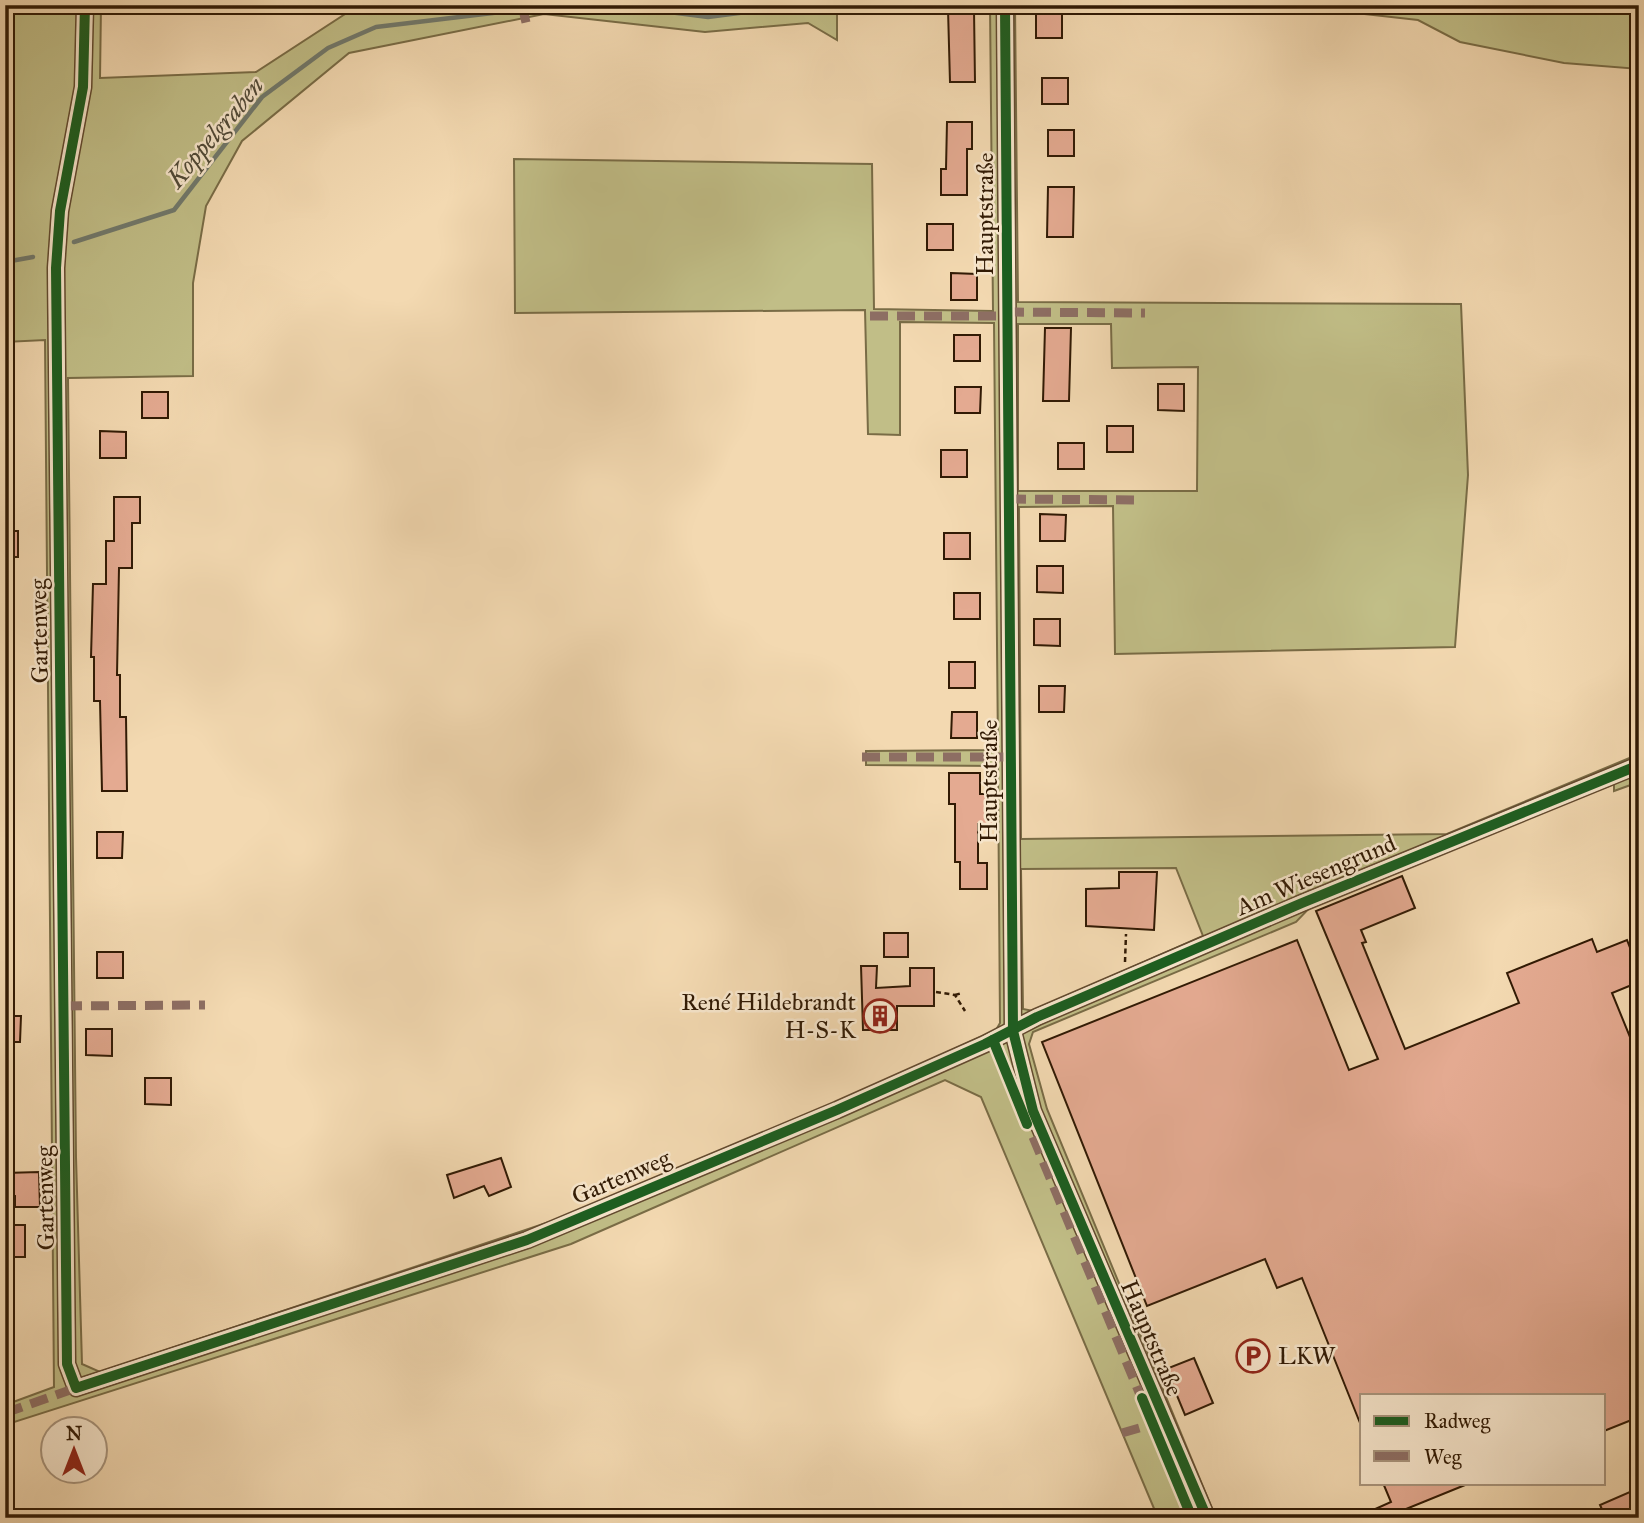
<svg xmlns="http://www.w3.org/2000/svg" width="1644" height="1523" font-family="'IM FELL Great Primer',serif">
<style>
.green{fill:#c1be87;stroke:#796c46;stroke-width:2;fill-rule:evenodd}
.lines{fill:none;stroke-linecap:round;stroke-linejoin:round}
.stream{stroke:#71796c;stroke-width:4.5}
.building{fill:#e4aa91;stroke:#311a04;stroke-width:2}
.street-casing{stroke:#624a2f;stroke-width:19}
.path{stroke:#311a04;stroke-width:2.5;stroke-dasharray:5 3.5;stroke-linecap:butt}
.street{stroke:#f7e6cc;stroke-width:16}
.quiet{stroke:#8d6e63;stroke-width:9;stroke-dasharray:18 9;stroke-linecap:butt}
.cycleway-casing{stroke:#f7e6cc;stroke-width:15}
.cycleway{stroke:#1b5e20;stroke-width:10}
.labels{text-anchor:middle;stroke-width:5;stroke-linejoin:round;paint-order:stroke}
.street-label{font-size:24px;fill:#311a04;stroke:#f7e6cc}
.poi-label{font-size:24px;fill:#311a04;stroke:#f7e6cc;text-anchor:end}
.water-label{font-size:26px;font-style:italic;fill:#514a38;stroke:#f7e6cc}
</style>
<rect width="100%" height="100%" fill="#f3d9b1"/>
<filter id="stains"><feTurbulence type="fractalNoise" baseFrequency=".00286" numOctaves="4"/><feColorMatrix values="0 0 0 0 .2 0 0 0 0 .09 0 0 0 0 .02 0 0 0 .5 -.17"/></filter>
<radialGradient id="worn" r=".72"><stop offset=".6" stop-color="#630" stop-opacity="0"/><stop offset="1" stop-color="#630" stop-opacity=".3"/></radialGradient>
<g class="green">
<path d="M5,5h96l-1,73 156,-6 103,-67h533l-55,7v28l-29,-17 -103,9 -161,-18 -195,39 -107,88 -36,65 -13,77v93l-125,2 8,779 6,207 18,8 464,-155 258,-108 174,-79 4,-7 -2,-257 -132,-1v-14l132,-1 -4,-427 -94,-1v113l-32,-1 -3,-124 -350,3 -1,-154 358,5 2,145 119,2 -3,-306h25l3,297 443,2 7,171 -13,172 -340,7 -2,-148 -94,1 2,332 426,-5 192,-80v28l-25,9v-7l-297,116 -21,22 -263,110 -4,12 18,65 169,409h-58l-177,-421 -36,-17 -374,164 -566,181v-20l49,-18 -9,-1047 -40,2zM1018,324h93l1,44 86,-1 -1,124h-179zM1176,868l27,68 -170,75 -10,-2 -2,-140z"/>
<polygon points="1284,5 1639,5 1639,69 1564,63 1460,42 1418,20"/>
</g>
<g class="lines">
<g class="stream">
<polyline points="615,5 708,17 802,5"/>
<polyline points="538,6 542,5"/>
<polyline points="74,242 174,210 262,97 328,48 376,27 501,12"/>
<polyline points="5,262 33,257"/>
</g>
</g>
<g class="building">
<polygon points="948,9 974,10 975,82 950,82"/>
<rect x="1036" y="12" width="26" height="26"/>
<rect x="1042" y="78" width="26" height="26"/>
<polygon points="947,122 972,122 972,149 967,149 967,195 941,195 941,169 946,169"/>
<rect x="1048" y="130" width="26" height="26"/>
<polygon points="1048,187 1074,187 1073,237 1047,237"/>
<rect x="927" y="224" width="26" height="26"/>
<polygon points="951,273 977,274 977,300 951,300"/>
<polygon points="1045,328 1071,328 1069,401 1043,401"/>
<rect x="954" y="335" width="26" height="26"/>
<polygon points="1158,384 1184,384 1184,411 1158,410"/>
<polygon points="955,387 981,387 980,413 955,413"/>
<rect x="142" y="392" width="26" height="26"/>
<rect x="1107" y="426" width="26" height="26"/>
<polygon points="100,431 126,432 126,458 100,458"/>
<rect x="1058" y="443" width="26" height="26"/>
<rect x="941" y="450" width="26" height="27"/>
<polygon points="114,497 140,497 140,523 132,523 132,568 119,568 117,675 120,675 120,717 126,717 127,791 102,791 100,701 94,701 94,657 91,657 93,584 106,584 106,541 114,541"/>
<polygon points="1040,514 1066,515 1065,541 1040,541"/>
<rect x="5" y="531" width="13" height="26"/>
<rect x="944" y="533" width="26" height="26"/>
<polygon points="1037,566 1063,566 1063,593 1037,592"/>
<rect x="954" y="593" width="26" height="26"/>
<polygon points="1034,619 1060,619 1060,646 1034,645"/>
<rect x="949" y="662" width="26" height="26"/>
<polygon points="1039,686 1065,686 1064,712 1039,712"/>
<polygon points="952,712 977,712 977,738 951,738"/>
<polygon points="949,773 980,773 980,794 991,794 991,810 998,810 997,824 978,824 978,863 987,863 987,889 960,889 960,862 955,862 955,804 949,804"/>
<polygon points="97,832 123,832 122,858 97,858"/>
<polygon points="1119,872 1157,872 1154,930 1086,926 1086,889 1119,888"/>
<polygon points="1402,876 1415,908 1361,930 1366,942 1362,943 1405,1049 1519,1003 1507,973 1592,939 1597,952 1627,940 1639,971 1639,982 1612,993 1639,1059 1639,1417 1604,1431 1604,1395 1362,1395 1362,1428 1302,1278 1277,1288 1265,1259 1147,1306 1042,1042 1297,940 1349,1070 1378,1059 1316,911"/>
<rect x="884" y="933" width="24" height="24"/>
<rect x="97" y="952" width="26" height="26"/>
<polygon points="861,966 877,966 876,988 910,986 910,968 934,968 934,1006 897,1006 897,1030 863,1030"/>
<polygon points="5,1016 21,1016 20,1042 5,1042"/>
<polygon points="86,1029 112,1029 112,1056 86,1055"/>
<polygon points="145,1078 171,1078 171,1105 145,1104"/>
<polygon points="501,1158 511,1187 489,1196 484,1186 454,1198 447,1175"/>
<polygon points="39,1172 40,1207 15,1207 15,1196 5,1197 5,1173"/>
<rect x="5" y="1225" width="20" height="32"/>
<polygon points="1194,1358 1213,1403 1185,1415 1166,1369"/>
<polygon points="1383,1483 1470,1483 1384,1518 1366,1518 1364,1514 1391,1502"/>
<polygon points="1639,1488 1639,1518 1606,1518 1600,1505"/>
</g>
<g class="lines">
<defs>
<g id="street">
<polyline points="85,5 83,87 60,211 56,268 67,1364 76,1388 527,1240 837,1110 985,1044 1037,1017 1302,903 1639,765"/>
<polyline points="1005,5 1013,1031 1033,1111 1207,1518"/>
</g>
</defs>
<use href="#street" class="street-casing"/>
<g class="path">
<polyline points="1125,962 1126,934"/>
<polyline points="936,992 955,995 965,1011"/>
<polyline points="955,995 962,993"/>
</g>
<use href="#street" class="street"/>
<g class="quiet">
<polyline points="522,5 527,27"/>
<polyline points="1006,312 1145,313"/>
<polyline points="870,316 1007,316"/>
<polyline points="1008,499 1139,500"/>
<polyline points="862,757 1010,757"/>
<polyline points="64,1006 205,1005"/>
<polyline points="1033,1137 1143,1402"/>
<polyline points="5,1413 76,1388"/>
<polyline points="1122,1433 1153,1424"/>
</g>
<defs>
<g id="cycleway">
<polyline points="85,5 83,87 60,211 56,268 67,1364 76,1388 527,1240 837,1110 985,1044 1037,1017 1302,903 1639,765"/>
<polyline points="1005,5 1013,1031 1033,1111 1207,1518"/>
<polyline points="993,1040 1027,1124"/>
<polyline points="1142,1398 1192,1518"/>
</g>
</defs>
<use href="#cycleway" class="cycleway-casing"/>
<use href="#cycleway" class="cycleway"/>
</g>
<defs>
<symbol id="building-ring" viewBox="-11 -11 22 22"><circle r="9.5" fill="#f7e6cc" stroke="#8f2418" stroke-width="1.5"/><path d="M-4-6H4V6H1V3H-1V6H-4ZM-2.5-4.3h1.7v1.8h-1.7ZM.8-4.3h1.7v1.8H.8ZM-2.5-1h1.7V.8h-1.7ZM.8-1h1.7V.8H.8Z" fill="#8f2418"/></symbol>
<symbol id="parking-ring" viewBox="-11 -11 22 22"><circle r="9.5" fill="#f7e6cc" stroke="#8f2418" stroke-width="1.5"/><path d="M-3.5-5.5H1a3.5 3.5 0 0 1 0 7H-1V5.5H-3.5ZM-1-3.4V-.6H.8a1.4 1.4 0 0 0 0-2.8Z" fill="#8f2418"/></symbol>
</defs>
<g fill-rule="evenodd">
<use href="#building-ring" x="861" y="997" width="38" height="38"/>
<use href="#parking-ring" x="1234" y="1337" width="38" height="38"/>
</g>
<g class="labels">
<g class="street-label">
<text transform="translate(985 214) rotate(-90)" y="8">Hauptstraße</text>
<text transform="translate(39 631) rotate(-91)" y="8">Gartenweg</text>
<text transform="translate(989 781) rotate(-90)" y="8">Hauptstraße</text>
<text transform="translate(1316 875) rotate(-23)" y="8">Am Wiesengrund</text>
<text transform="translate(621 1177) rotate(-23)" y="8">Gartenweg</text>
<text transform="translate(45 1198) rotate(-91)" y="8">Gartenweg</text>
<text transform="translate(1152 1338) rotate(67)" y="8">Hauptstraße</text>
</g>
<g class="poi-label">
<text x="856" y="1010">René Hildebrandt<tspan x="856" dy="28">H-S-K</tspan></text>
<text x="1278" y="1364" text-anchor="start">LKW</text>
</g>
<g class="water-label">
<text transform="translate(215 132) rotate(-50)" y="9">Koppelgraben</text>
</g>
</g>
<rect width="1644" height="1523" fill="none" stroke="#f3d9b1" stroke-width="28"/>
<rect x="7" y="7" width="1630" height="1509" fill="none" stroke="#311a04" stroke-width="3.5"/>
<rect x="14" y="14" width="1616" height="1495" fill="none" stroke="#311a04" stroke-width="2"/>
<rect x="1360" y="1394" width="245" height="91" fill="#f7e6cc" stroke="#a8947c" stroke-width="2"/>
<rect x="1374" y="1416" width="35" height="10" fill="#1b5e20" stroke="#a8947c" stroke-width="2"/>
<text x="1424" y="1428" font-size="21" fill="#311a04">Radweg</text>
<rect x="1374" y="1451" width="35" height="10" fill="#8d6e63" stroke="#a8947c" stroke-width="2"/>
<text x="1424" y="1464" font-size="21" fill="#311a04">Weg</text>
<g transform="translate(74 1450)"><circle r="33" fill="#f7e6cc" stroke="#a8947c" stroke-width="2"/>
<path d="M0-5L12 26L0 18L-12 26Z" fill="#8f2418"/>
<text y="-10" font-size="19" font-weight="bold" text-anchor="middle" fill="#311a04">N</text>
</g>
<rect width="100%" height="100%" filter="url(#stains)"/>
<rect width="100%" height="100%" fill="url(#worn)"/>
</svg>
